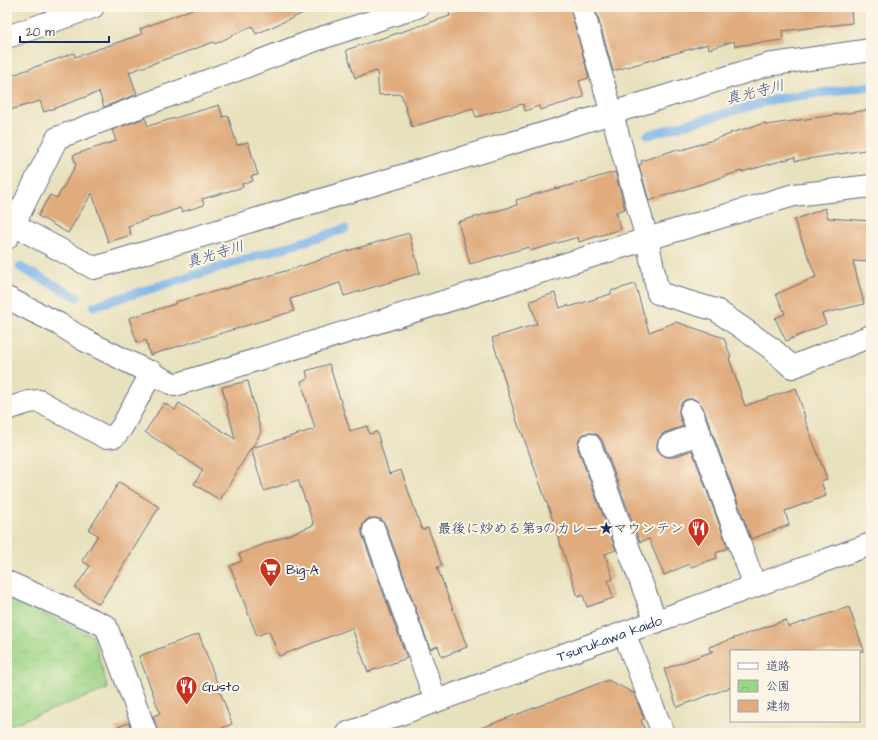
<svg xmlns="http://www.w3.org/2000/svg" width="878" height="740" font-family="'Architects Daughter','Klee One',sans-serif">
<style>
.park{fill:url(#park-crowns);stroke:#5c8272}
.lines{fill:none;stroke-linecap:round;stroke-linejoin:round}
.stream{stroke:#79b2e9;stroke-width:9}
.building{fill:#e0ac7e}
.minor-casing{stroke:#636d80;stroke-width:24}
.tertiary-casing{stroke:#636d80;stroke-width:24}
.secondary-casing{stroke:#636d80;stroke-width:24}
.minor{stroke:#fff;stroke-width:22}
.tertiary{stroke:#fff;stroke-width:22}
.secondary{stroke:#fff;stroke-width:22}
.labels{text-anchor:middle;stroke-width:4;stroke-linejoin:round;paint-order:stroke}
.poi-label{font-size:14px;fill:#1b2f5e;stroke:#fcf5e5;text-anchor:start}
.street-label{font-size:14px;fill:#1b2f5e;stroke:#fcf5e5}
.water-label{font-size:15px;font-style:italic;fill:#375688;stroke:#fcf5e5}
</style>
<defs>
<pattern id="park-crowns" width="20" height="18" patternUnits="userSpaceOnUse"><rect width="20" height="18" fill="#9cd486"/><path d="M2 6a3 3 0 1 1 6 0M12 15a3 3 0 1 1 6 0" fill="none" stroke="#86b676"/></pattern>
</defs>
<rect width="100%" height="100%" fill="#fcf5e5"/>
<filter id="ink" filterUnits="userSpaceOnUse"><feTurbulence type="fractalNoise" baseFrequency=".025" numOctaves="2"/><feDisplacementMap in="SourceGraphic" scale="8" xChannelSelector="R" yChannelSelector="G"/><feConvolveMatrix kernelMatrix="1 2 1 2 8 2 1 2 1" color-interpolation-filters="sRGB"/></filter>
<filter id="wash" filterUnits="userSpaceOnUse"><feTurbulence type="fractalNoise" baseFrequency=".012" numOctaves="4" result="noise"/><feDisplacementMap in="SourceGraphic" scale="16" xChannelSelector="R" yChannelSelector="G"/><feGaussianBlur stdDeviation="0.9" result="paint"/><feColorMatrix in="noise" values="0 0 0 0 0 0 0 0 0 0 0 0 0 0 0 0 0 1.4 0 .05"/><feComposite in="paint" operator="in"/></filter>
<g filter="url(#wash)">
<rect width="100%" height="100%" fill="#e8e1be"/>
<polygon class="park" points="7,597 93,636 108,689 7,726"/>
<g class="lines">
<g class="stream">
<polyline points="648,135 775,99 871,86"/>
<polyline points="20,267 77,297"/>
<polyline points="94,306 345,229"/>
</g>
</g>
<g id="blocks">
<g class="building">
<polygon points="198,7 317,7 256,34 252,26 215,44 214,42 129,72 137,94 104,107 99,92 44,112 40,101 7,111 7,77 74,53 75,57 142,34 140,29"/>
<polygon points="465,7 570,7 589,78 579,81 584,97 540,110 539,106 525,111 523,104 476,117 473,108 412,127 401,94 379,95 377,71 355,78 346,50 450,16 449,12"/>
<polygon points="595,7 851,7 852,23 782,31 783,40 735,46 734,41 709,49 708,44 613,71"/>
<polygon points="219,105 223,117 228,116 237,145 248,142 258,175 251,176 253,181 242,184 243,187 202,199 204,205 182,212 180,208 128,226 131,235 108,242 92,193 68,233 38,216 50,195 57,198 76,165 73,155 116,141 112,130 145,118 148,126"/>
<polygon points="868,110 871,132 871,149 795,161 795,157 742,172 741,171 649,201 639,165 642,164 641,161 678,149 679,151 731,134 730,133 765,123 766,125"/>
<polygon points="615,172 625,209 616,212 621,229 579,242 578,237 530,251 529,247 470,264 458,222 517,205 516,200 557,188 557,189"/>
<polygon points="825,208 828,218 871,221 871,262 853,261 864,304 822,314 826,324 786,341 775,318 785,314 776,294 816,277 794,220"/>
<polygon points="409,233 420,273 344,296 340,283 290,299 294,311 150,355 146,340 137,343 129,318 175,304 175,302 224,289 299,267 320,260 320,259"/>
<polygon points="635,284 649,332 676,322 724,338 731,357 729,358 745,406 796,388 805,417 804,417 827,479 821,481 826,496 785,511 789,525 751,539 703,407 699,402 694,399 686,399 681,403 679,409 679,415 683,426 664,433 660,437 657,443 657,449 661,454 667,457 674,457 692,450 728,548 716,553 717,558 691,567 689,564 664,575 649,539 640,542 602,440 598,435 592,433 585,433 580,437 578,443 578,449 616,550 605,554 613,579 608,581 613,598 587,607 583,595 578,597 550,512 521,430 519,428 492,338 537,324 530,301 555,293 560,308 568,305 569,307 611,294 611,291"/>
<polygon points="329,364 350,431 367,426 369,434 377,432 389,474 401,470 422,530 428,528 442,566 437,567 467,647 442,657 438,646 430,649 386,526 382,520 376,518 369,518 364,522 362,527 362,534 407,658 368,672 352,628 279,656 269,631 257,636 230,566 242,561 239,554 314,525 298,480 264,491 251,448 220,500 194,484 203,470 145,432 164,403 175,410 179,403 235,439 222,387 248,381 261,432 252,448 315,429 301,381 308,379 306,371"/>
<polygon points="119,482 159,507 120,571 99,604 75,588 90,566 82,561 98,535 89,530"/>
<polygon points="849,607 864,651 731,651 731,687 677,707 664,669 714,651 710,651 709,647 786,620 788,627"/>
<polygon points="199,634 232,724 222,728 224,733 158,733 153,716 160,713 139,656"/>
<polygon points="608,680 634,693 644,719 641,720 646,733 473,733 473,731"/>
<polygon points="129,723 133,733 116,733 115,728"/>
</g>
</g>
</g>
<g filter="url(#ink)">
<use href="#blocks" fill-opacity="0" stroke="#636d80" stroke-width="1"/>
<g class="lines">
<defs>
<g id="minor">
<polyline points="582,7 647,239 658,293 716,310 771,348 792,367 871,336"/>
<polyline points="14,225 94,268 612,113 767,65 871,50"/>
<polyline points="7,238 57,138 318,39 417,7"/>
<polyline points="7,298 59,324 84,340 175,385 647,239 794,195 871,186"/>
<polyline points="7,409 29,402 39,401 105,437 115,436 122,427 152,372"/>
<polyline points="691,411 755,586"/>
<polyline points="590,445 656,622"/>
<polyline points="669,445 700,433"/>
<polyline points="374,530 436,701"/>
<polyline points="7,582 106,626 146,733"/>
<polyline points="624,633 663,733"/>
</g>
<polyline id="tertiary" points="7,37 93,7"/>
<g id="secondary">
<path id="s1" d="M348,733l245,-89 278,-100"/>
</g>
</defs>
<use href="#minor" class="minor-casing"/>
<use href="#tertiary" class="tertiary-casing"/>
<use href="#secondary" class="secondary-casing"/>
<use href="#minor" class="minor"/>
<use href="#tertiary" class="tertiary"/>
<use href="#secondary" class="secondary"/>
</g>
</g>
<defs>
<symbol id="restaurant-pin" viewBox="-11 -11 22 30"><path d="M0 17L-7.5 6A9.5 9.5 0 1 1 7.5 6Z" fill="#c8321e" stroke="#fcf5e5"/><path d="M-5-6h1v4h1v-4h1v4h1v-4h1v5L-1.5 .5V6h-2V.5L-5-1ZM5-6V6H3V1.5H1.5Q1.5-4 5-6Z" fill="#fff"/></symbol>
<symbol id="supermarket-pin" viewBox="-11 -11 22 30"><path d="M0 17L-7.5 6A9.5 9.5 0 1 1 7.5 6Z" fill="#c8321e" stroke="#fcf5e5"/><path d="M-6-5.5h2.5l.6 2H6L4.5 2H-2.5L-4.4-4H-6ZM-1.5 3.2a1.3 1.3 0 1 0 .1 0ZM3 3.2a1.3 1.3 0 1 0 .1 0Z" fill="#fff"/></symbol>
</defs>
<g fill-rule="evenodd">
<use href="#restaurant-pin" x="686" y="516" width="25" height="34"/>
<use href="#supermarket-pin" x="258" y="556" width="25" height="34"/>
<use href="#restaurant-pin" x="174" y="674" width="25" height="34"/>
</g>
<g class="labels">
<g class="poi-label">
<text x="684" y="533" text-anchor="end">最後に炒める第3のカレー★マウンテン</text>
<text x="286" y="574">Big-A</text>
<text x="202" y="691">Gusto</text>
</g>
<g class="street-label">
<text dy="5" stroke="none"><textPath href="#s1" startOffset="278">Tsurukawa kaido</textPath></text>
</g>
<g class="water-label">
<text transform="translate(755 92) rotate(-14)" y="5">真光寺川</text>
<text transform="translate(215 254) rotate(-17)" y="5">真光寺川</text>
</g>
</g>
<rect width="878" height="740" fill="none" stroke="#fcf5e5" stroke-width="24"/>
<rect x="730" y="650" width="130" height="72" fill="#fcf5e5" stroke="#a2a6af"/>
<rect x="738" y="663" width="20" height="6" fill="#ffffff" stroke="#a2a6af"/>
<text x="766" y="670" font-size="12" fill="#1b2f5e">道路</text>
<rect x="738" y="680" width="20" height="12" fill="url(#park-crowns)" stroke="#a2a6af"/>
<text x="766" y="690" font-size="12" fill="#1b2f5e">公園</text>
<rect x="738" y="700" width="20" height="12" fill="#e0ac7e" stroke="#a2a6af"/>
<text x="766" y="710" font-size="12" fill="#1b2f5e">建物</text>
<path d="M20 36v6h89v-6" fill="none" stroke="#1b2f5e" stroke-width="2"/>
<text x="26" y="36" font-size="12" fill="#1b2f5e" stroke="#fcf5e5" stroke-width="3" paint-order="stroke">20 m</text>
</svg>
